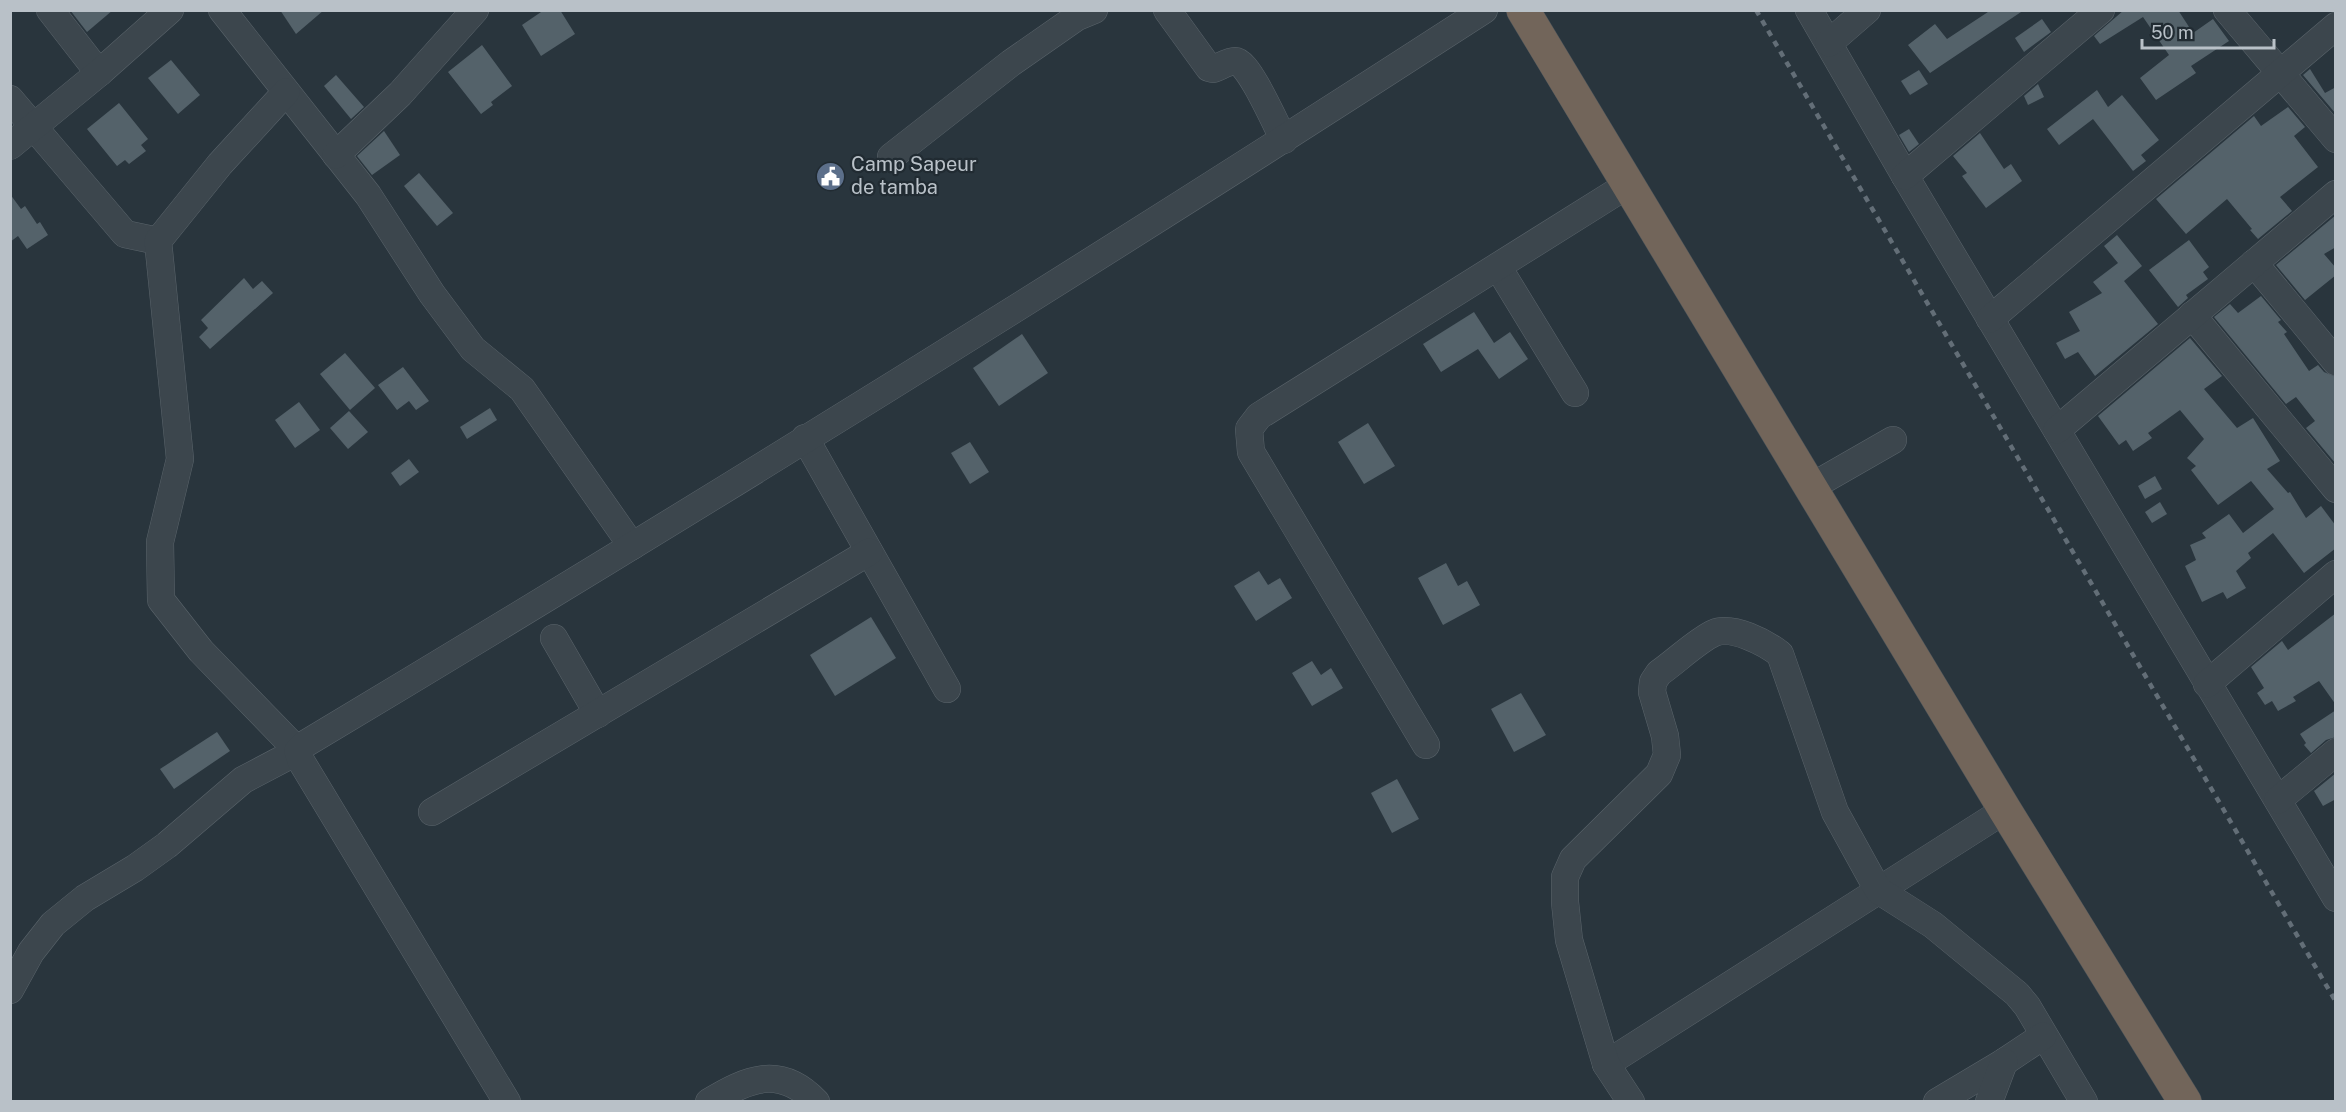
<svg xmlns="http://www.w3.org/2000/svg" width="2346" height="1112" font-family="'Public Sans',sans-serif">
<style>
.building{fill:#54626a}
.lines{fill:none;stroke-linecap:round;stroke-linejoin:round}
.minor-casing{stroke:#5a646b;stroke-width:28}
.highway-casing{stroke:#475158;stroke-width:34}
.minor{stroke:#3c464d;stroke-width:27}
.highway{stroke:#72655a;stroke-width:33}
.rail{stroke:#636e77;stroke-width:4.5;stroke-dasharray:6 6;stroke-linecap:butt}
.labels{text-anchor:middle;stroke-width:4.5;stroke-linejoin:round;paint-order:stroke}
.poi-label{font-size:20px;fill:#b9c1c8;stroke:#212b32;text-anchor:start}
</style>
<rect width="100%" height="100%" fill="#29353d"/>
<g class="building">
<polygon points="70,10 113,10 87,32"/>
<polygon points="280,10 324,10 296,34"/>
<polygon points="544,10 560,10 575,34 541,56 522,25"/>
<polygon points="1991,10 2024,10 1930,73 1908,45 1935,24 1947,39"/>
<polygon points="2124,10 2178,10 2193,33 2213,19 2229,41 2191,66 2196,73 2156,100 2140,78 2169,55 2143,17 2100,44 2094,36"/>
<polygon points="2042,19 2051,32 2024,52 2015,38"/>
<polygon points="482,45 512,86 491,102 493,105 481,114 448,72"/>
<polygon points="171,60 200,95 178,114 148,78"/>
<polygon points="2310,69 2325,93 2336,87 2336,114 2303,75"/>
<polygon points="1919,70 1928,84 1910,95 1901,81"/>
<polygon points="336,75 364,107 351,119 324,86"/>
<polygon points="2038,84 2044,97 2028,105 2024,96"/>
<polygon points="2097,90 2108,107 2122,95 2159,140 2141,155 2146,161 2133,171 2093,119 2059,145 2047,129"/>
<polygon points="119,103 148,139 141,145 146,151 129,164 125,160 117,166 87,129"/>
<polygon points="2288,107 2305,127 2294,136 2318,167 2280,197 2292,211 2258,239 2250,230 2252,229 2227,199 2186,234 2156,199 2254,116 2261,126"/>
<polygon points="1909,129 1919,144 1909,152 1899,135"/>
<polygon points="384,131 400,155 372,175 357,156"/>
<polygon points="1980,133 2004,169 2011,164 2022,181 1986,208 1962,176 1967,173 1953,156"/>
<polygon points="419,173 453,213 437,226 404,186"/>
<polygon points="10,194 21,209 25,206 37,224 40,222 48,235 27,249 18,236 10,242"/>
<polygon points="2336,215 2336,247 2324,254 2336,268 2336,275 2305,300 2276,265"/>
<polygon points="2117,235 2142,266 2124,281 2158,324 2095,376 2078,352 2065,359 2056,343 2080,331 2069,312 2102,293 2093,282 2118,263 2104,246"/>
<polygon points="2189,240 2209,267 2203,272 2208,279 2186,295 2188,298 2178,307 2149,270"/>
<polygon points="244,278 253,289 262,281 273,293 210,349 199,337 208,328 201,320"/>
<polygon points="2261,296 2281,320 2278,322 2287,332 2284,334 2309,371 2318,365 2324,372 2336,377 2336,464 2306,428 2315,421 2296,397 2286,404 2214,317 2230,304 2238,313"/>
<polygon points="1474,312 1494,343 1510,332 1528,359 1499,379 1478,349 1441,372 1423,344"/>
<polygon points="1022,334 1048,373 999,406 973,368"/>
<polygon points="2190,338 2222,376 2204,389 2237,428 2253,418 2280,461 2267,469 2288,493 2290,492 2306,518 2321,506 2336,526 2336,548 2304,573 2273,533 2248,553 2251,558 2236,571 2246,588 2227,599 2223,592 2202,602 2185,566 2196,560 2190,545 2206,538 2202,533 2229,514 2243,533 2274,509 2251,481 2218,505 2191,470 2196,466 2187,458 2204,439 2180,410 2148,433 2152,438 2133,451 2126,440 2119,445 2098,416"/>
<polygon points="345,353 375,388 350,410 320,374"/>
<polygon points="403,367 429,401 416,410 409,401 397,410 378,385"/>
<polygon points="299,402 320,430 295,448 275,420"/>
<polygon points="490,408 497,420 467,439 460,427"/>
<polygon points="349,411 368,432 348,449 330,428"/>
<polygon points="1368,423 1395,466 1364,484 1338,442"/>
<polygon points="970,442 989,472 970,484 951,453"/>
<polygon points="409,459 419,472 400,486 391,473"/>
<polygon points="2155,476 2162,489 2145,499 2138,486"/>
<polygon points="2160,502 2167,514 2152,523 2145,512"/>
<polygon points="1446,563 1458,586 1467,581 1480,605 1443,625 1418,578"/>
<polygon points="1259,571 1268,585 1280,578 1292,598 1256,621 1234,586"/>
<polygon points="2336,613 2336,705 2319,681 2293,697 2296,701 2278,711 2272,701 2265,705 2257,693 2264,688 2251,667 2282,641 2288,650"/>
<polygon points="871,617 896,658 835,696 810,655"/>
<polygon points="1312,661 1321,675 1331,668 1343,688 1312,706 1292,673"/>
<polygon points="1521,693 1546,735 1514,752 1491,709"/>
<polygon points="2336,710 2336,737 2326,740 2311,753 2304,745 2306,743 2300,734"/>
<polygon points="217,732 230,751 174,789 160,769"/>
<polygon points="2336,773 2336,799 2323,806 2314,791"/>
<polygon points="1397,779 1419,819 1392,833 1371,793"/>
</g>
<g class="lines">
<defs>
<g id="minor">
<polyline points="50,10 99,73"/>
<polyline points="222,10 368,195 432,294 473,349 522,389 632,546"/>
<path d="M1167,10l42,58 4,1c6,-2 16,-8 22,-8 13,-1 42,66 49,79"/>
<polyline points="1809,10 1905,176 2336,898"/>
<polyline points="2227,10 2336,139"/>
<polyline points="1829,43 1867,10"/>
<polyline points="10,99 125,234 158,241"/>
<polyline points="10,146 99,73 170,10"/>
<polyline points="336,155 400,94 475,10"/>
<polyline points="891,157 1011,63 1077,17 1094,10"/>
<polyline points="1905,176 2101,10"/>
<polyline points="2254,263 2336,362"/>
<polyline points="1498,267 1575,393"/>
<polyline points="2192,315 2336,489"/>
<polyline points="1990,319 2336,26"/>
<polyline points="2057,430 2336,194"/>
<polyline points="805,438 947,689"/>
<polyline points="1811,487 1893,440"/>
<polyline points="554,638 598,714"/>
<polyline points="2207,684 2336,574"/>
<polyline points="1426,745 1251,452 1249,429 1259,416 1629,184"/>
<polyline points="2278,800 2336,752"/>
<polyline points="432,812 869,552"/>
<polyline points="10,990 31,952 53,924 85,898 135,868 167,845 243,780 298,751 201,651 161,600 160,542 180,459 158,241 220,164 286,92"/>
<polyline points="1606,1064 2005,810"/>
<path d="M507,1102l-206,-341 -3,-10 7,-7c397,-238 790,-482 1179,-734"/>
<path d="M709,1102c38,-23 71,-38 107,0"/>
<path d="M1631,1102l-25,-38 -37,-124 -4,-38v-25l8,-18 86,-85 8,-19 -2,-19 -13,-44 1,-10 6,-9c16,-11 39,-33 55,-40 18,-8 52,10 66,21l55,158 43,78 55,35 84,69 10,12 57,96"/>
<polyline points="1937,1102 2004,1062 2043,1036"/>
<polyline points="1989,1102 2004,1062"/>
</g>
<polyline id="highway" points="1523,10 2005,810 2185,1102"/>
</defs>
<use href="#minor" class="minor-casing"/>
<use href="#highway" class="highway-casing"/>
<use href="#minor" class="minor"/>
<use href="#highway" class="highway"/>
<polyline class="rail" points="1756,10 2336,1002"/>
</g>
<defs>
<symbol id="civic-disc" viewBox="-11 -11 22 22"><circle r="9.5" fill="#5c6f8a" stroke="#212b32"/><path d="M-.6-6.5H3V-4.5H.6V-3L4-1V1h2V6H-6V1h2V-1L-.6-3ZM-1.2 2.5V6h2.4V2.5Z" fill="#fff"/></symbol>
</defs>
<g fill-rule="evenodd">
<use href="#civic-disc" x="814" y="160" width="33" height="33"/>
</g>
<g class="labels">
<g class="poi-label">
<text x="851" y="171">Camp Sapeur<tspan x="851" dy="23">de tamba</tspan></text>
</g>
</g>
<rect width="2346" height="1112" fill="none" stroke="#b9c1c8" stroke-width="24"/>
<path d="M2142 39v9h132v-9" fill="none" stroke="#b9c1c8" stroke-width="3"/>
<text x="2151" y="39" font-size="18" fill="#b9c1c8" stroke="#212b32" stroke-width="4.5" paint-order="stroke">50 m</text>
</svg>
